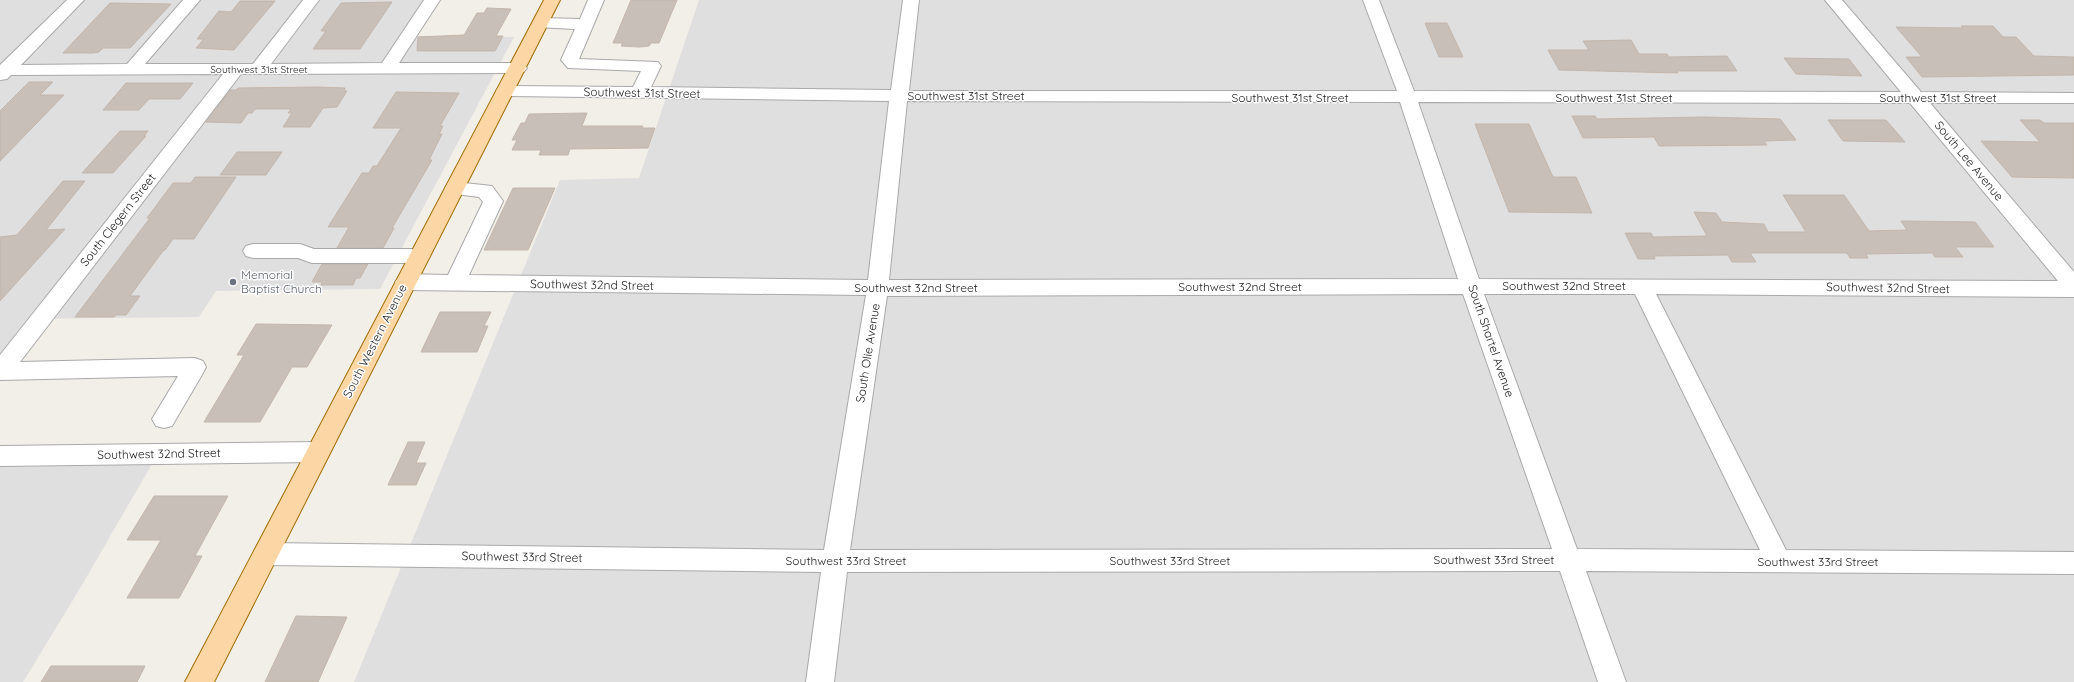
<svg xmlns="http://www.w3.org/2000/svg" width="2074" height="682" font-family="Quicksand,sans-serif">
<style>
.residential{fill:#e0dfdf}
.building{fill:#c7bfb8;stroke:#c4b6ab}
.lines{fill:none;stroke-linecap:round;stroke-linejoin:round}
.minor-casing{stroke:#a9a9a9;stroke-width:2}
.major-casing{stroke:#a06b00;stroke-width:2}
.minor{fill:#fff;fill-rule:evenodd}
.major{fill:#fcd6a4;fill-rule:evenodd}
.worship-dot{fill:#6b7280;stroke:#fff;stroke-width:1.5}
.labels{text-anchor:middle;stroke-width:3;stroke-linejoin:round;paint-order:stroke}
.far-street-label{font-size:10px;fill:#222;stroke:#fff}
.street-label{font-size:12px;fill:#222;stroke:#fff}
.worship-label{font-size:12px;fill:#5b616d;stroke:#fff;text-anchor:start}
</style>
<rect width="100%" height="100%" fill="#f2efe9"/>
<g class="residential">
<polygon points="0,0 435,0 412,36 514,37 380,289 216,291 199,317 28,319 0,355"/>
<polygon points="699,0 2074,0 2074,682 354,682 560,180 639,178"/>
<polygon points="152,464 79,590 23,682 0,682 0,467"/>
</g>
<g class="building">
<polygon points="631,0 677,0 659,43 651,43 649,46 639,47 621,46 623,43 613,43"/>
<polygon points="240,1 275,1 234,50 196,48 204,39 197,39 219,11 231,12"/>
<polygon points="392,2 360,49 313,49 326,31 321,31 341,3"/>
<polygon points="110,3 171,4 130,48 103,48 99,52 93,53 63,53"/>
<polygon points="487,8 511,9 496,36 503,36 495,51 417,51 418,37 464,35 477,13 484,13"/>
<polygon points="1425,23 1447,23 1463,57 1439,57"/>
<polygon points="1961,26 1993,26 2003,37 2016,37 2034,56 2074,57 2074,75 1922,77 1906,57 1922,57 1896,27 1963,28"/>
<polygon points="1631,40 1639,54 1667,54 1669,57 1727,56 1737,71 1677,71 1678,73 1559,70 1548,50 1589,50 1583,41"/>
<polygon points="1784,58 1849,59 1862,76 1796,74"/>
<polygon points="29,82 53,82 40,95 64,95 0,161 0,111"/>
<polygon points="126,83 193,83 180,99 149,99 139,110 103,110"/>
<polygon points="316,87 345,88 344,91 347,91 337,107 323,108 310,127 283,127 292,113 288,113 291,109 255,109 252,113 248,113 241,123 206,122 230,90 236,90 238,88"/>
<polygon points="396,92 459,93 440,126 443,126 439,134 442,134 429,160 432,160 392,228 394,228 383,248 337,248 349,227 328,227 362,173 369,173 373,166 377,166 401,128 373,128"/>
<polygon points="587,113 582,126 643,126 642,128 655,128 648,148 570,149 568,155 539,155 541,150 512,150 517,140 512,140 521,123 525,123 529,114"/>
<polygon points="1572,116 1595,116 1597,119 1705,117 1780,119 1796,140 1764,141 1767,145 1659,146 1654,137 1583,138"/>
<polygon points="1828,120 1886,120 1905,142 1843,141"/>
<polygon points="2020,120 2040,120 2044,123 2074,123 2074,178 2012,177 1981,141 2040,142"/>
<polygon points="1475,124 1529,124 1553,177 1576,177 1592,213 1509,212"/>
<polygon points="120,131 148,131 144,136 146,136 113,173 82,173"/>
<polygon points="237,152 282,152 266,175 220,175"/>
<polygon points="195,177 236,177 194,239 173,239 165,250 163,251 130,296 140,296 126,315 116,315 114,317 75,317 150,218 147,218 173,183 191,183"/>
<polygon points="63,181 85,181 46,230 65,229 0,301 0,237 17,235"/>
<polygon points="513,188 555,188 528,250 484,250"/>
<polygon points="1783,195 1844,195 1869,231 1907,230 1901,221 1975,222 1994,247 1955,247 1963,257 1935,257 1932,253 1866,254 1868,258 1850,258 1847,253 1750,253 1756,262 1732,262 1728,255 1654,256 1655,259 1638,259 1625,233 1651,233 1653,237 1707,236 1694,212 1716,213 1722,222 1764,224 1768,232 1806,232"/>
<polygon points="322,264 368,264 360,278 356,278 353,285 321,285 322,282 312,282"/>
<polygon points="440,312 491,312 484,326 488,326 477,352 421,352"/>
<polygon points="256,324 332,325 307,367 292,367 260,422 204,422 244,355 237,355"/>
<polygon points="408,442 425,442 416,463 426,463 416,485 388,485"/>
<polygon points="154,496 228,496 195,556 202,556 179,598 127,598 161,540 127,540"/>
<polygon points="296,616 347,617 318,682 265,682"/>
<polygon points="51,666 145,666 137,682 41,682"/>
</g>
<g class="lines">
<defs>
<g id="minor">
<polygon points="67,0 84,0 21,65 127,64 183,0 200,0 145,64 253,64 303,0 319,0 271,64 382,63 424,0 440,0 399,63 518,63 524,64 527,68 524,72 518,73 241,74 20,362 195,358 203,361 206,367 203,373 172,426 164,428 156,426 152,419 178,376 0,380 0,355 223,74 11,75 7,79 0,80 0,65"/>
<path d="M588,0h16l-25,59 79,3 3,4 -10,21 240,3 12,-90h16l-10,91h488l-34,-91h16l35,91 487,1 -76,-92h17l79,92 153,1v10h-144l144,169v25l-418,-3 130,256 288,2v22l-488,-3 40,111h-28l-38,-111 -713,1 -13,110h-28l15,-110 -555,-7 -9,-3 -4,-8 4,-8 9,-3 558,7 42,-255 -460,-5 -7,-3 -4,-5 4,-5 7,-3 42,1 35,-73 -4,-5 -31,-4 -3,-5 3,-5 7,-1 37,4 11,15 -34,74 399,5 21,-179 -384,-5 -6,-1 -3,-4 3,-4 6,-1 128,1 8,-16 -73,-3 -7,-8 14,-31 -40,-2 -2,-4 2,-4 6,-1 39,1zM907,101l493,1 58,177 -569,1zM1418,102l492,1 148,178 -579,-2zM1463,294l89,255 -702,1 37,-254zM1484,294h151l125,256 -183,-1z"/>
<polygon points="253,244 300,244 314,249 420,249 427,251 430,256 427,261 420,263 312,263 298,258 253,258 246,256 243,251 246,246"/>
<polygon points="318,442 326,445 330,452 326,459 318,462 0,466 0,446"/>
</g>
<polygon id="major" points="544,0 560,0 214,682 185,682"/>
</defs>
<use href="#minor" class="minor-casing"/>
<use href="#major" class="major-casing"/>
<use href="#minor" class="minor"/>
<use href="#major" class="major"/>
</g>
<circle class="worship-dot" cx="233" cy="282" r="4"/>
<g class="labels">
<g class="far-street-label">
<text x="259" y="73">Southwest 31st Street</text>
</g>
<g class="street-label">
<text transform="translate(642 93) rotate(1)" y="4">Southwest 31st Street</text>
<text x="966" y="100">Southwest 31st Street</text>
<text x="1290" y="102">Southwest 31st Street</text>
<text x="1614" y="102">Southwest 31st Street</text>
<text x="1938" y="102">Southwest 31st Street</text>
<text transform="translate(1969 161) rotate(50)" y="4">South Lee Avenue</text>
<text transform="translate(118 220) rotate(-52)" y="4">South Clegern Street</text>
<text transform="translate(592 285) rotate(1)" y="4">Southwest 32nd Street</text>
<text x="1564" y="290">Southwest 32nd Street</text>
<text x="1240" y="291">Southwest 32nd Street</text>
<text x="916" y="292">Southwest 32nd Street</text>
<text transform="translate(1888 288) rotate(1)" y="4">Southwest 32nd Street</text>
<text transform="translate(375 341) rotate(-63)" y="4">South Western Avenue</text>
<text transform="translate(1491 341) rotate(71)" y="4">South Shartel Avenue</text>
<text transform="translate(868 353) rotate(-81)" y="4">South Olie Avenue</text>
<text transform="translate(159 454) rotate(-1)" y="4">Southwest 32nd Street</text>
<text transform="translate(522 557) rotate(1)" y="4">Southwest 33rd Street</text>
<text x="1494" y="564">Southwest 33rd Street</text>
<text x="846" y="565">Southwest 33rd Street</text>
<text x="1170" y="565">Southwest 33rd Street</text>
<text x="1818" y="566">Southwest 33rd Street</text>
</g>
<g class="worship-label">
<text x="241" y="279">Memorial<tspan x="241" dy="14">Baptist Church</tspan></text>
</g>
</g>
</svg>
